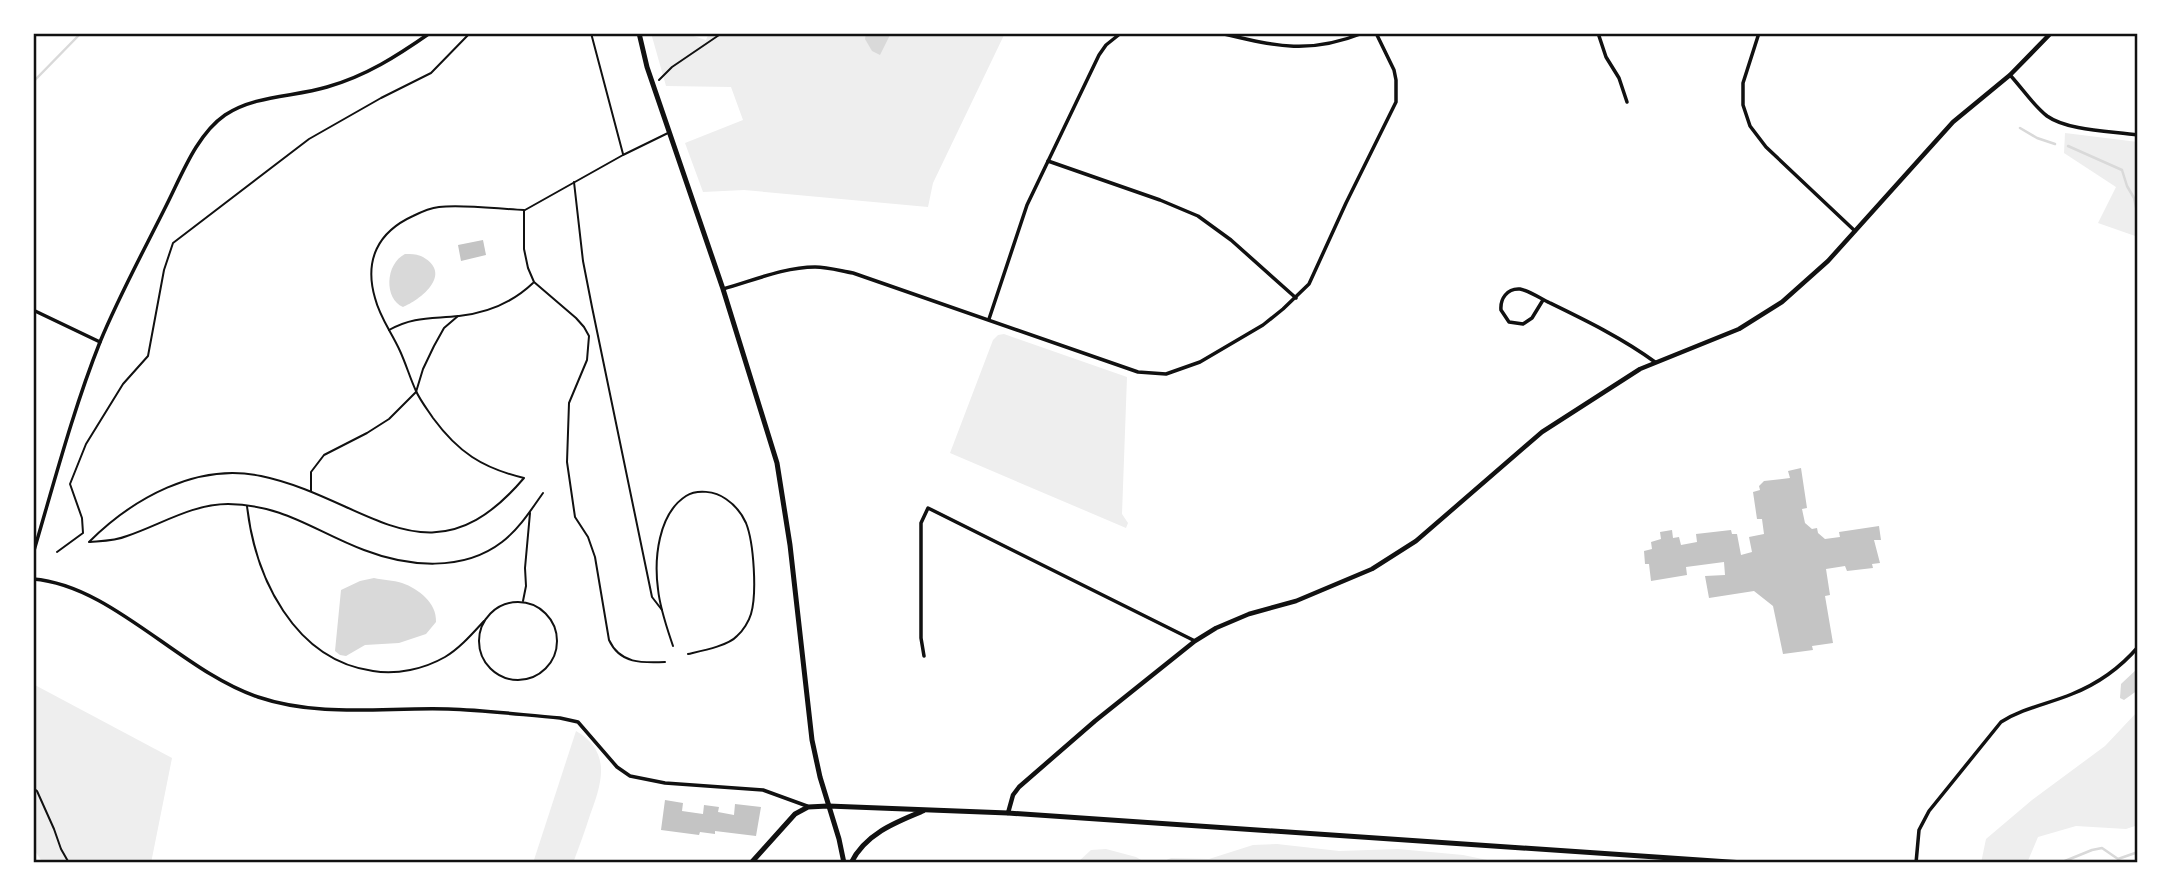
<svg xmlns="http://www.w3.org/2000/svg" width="2171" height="896" font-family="Helvetica,sans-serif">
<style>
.green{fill:#eee}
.water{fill:#d9d9d9}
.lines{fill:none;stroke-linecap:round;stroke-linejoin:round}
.stream{stroke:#d9d9d9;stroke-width:2.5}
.building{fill:#c4c4c4}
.path{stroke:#111;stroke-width:2}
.service{stroke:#111;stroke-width:2}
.minor{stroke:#111;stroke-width:3.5}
.tertiary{stroke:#111;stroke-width:4.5}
.secondary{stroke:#111;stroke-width:5}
.neatline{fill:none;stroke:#111;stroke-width:2.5}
</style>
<rect width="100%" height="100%" fill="#fff"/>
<g class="green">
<polygon points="651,33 684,33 706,40 709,33 1005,33 933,183 928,207 744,190 703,192 685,143 743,120 731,87 666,86"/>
<polygon points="2065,133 2138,142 2138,237 2098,223 2116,187 2064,153"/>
<polygon points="1004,334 1127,377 1122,514 1128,523 1126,528 950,453 993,340 998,335"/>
<polygon points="33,684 172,758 151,863 43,863 33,848"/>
<polygon points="2138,711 2138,825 2126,829 2076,826 2038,837 2027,863 1981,863 1986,839 2032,800 2105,746"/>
<path d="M576,731c36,21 26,52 14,84 -5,16 -11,32 -17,48h-40z"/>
<polygon points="1277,844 1339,851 1398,849 1463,855 1492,861 1519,859 1583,863 1160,863 1171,858 1209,859 1253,845"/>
<polygon points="1106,849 1136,857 1146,863 1077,863 1091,850"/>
</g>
<g class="water">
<polygon points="866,33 891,33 880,55 872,51 865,39"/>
<path d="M405,254c8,0 14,0 21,5 25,17 -6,41 -23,48 -19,-8 -18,-43 2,-53z"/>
<path d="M374,578c9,2 19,2 28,5 17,6 35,20 34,39l-10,12 -27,9 -34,2 -19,11 -6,-1 -5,-4 6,-61 19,-9z"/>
<polygon points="2138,668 2138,690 2124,700 2120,698 2121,684"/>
</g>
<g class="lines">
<g class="stream">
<polyline points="33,82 81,33"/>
<polyline points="2020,128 2037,138 2055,144"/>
<polyline points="2068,146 2122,170 2127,186 2134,198 2138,216"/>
<polyline points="2060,863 2092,850 2102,848 2118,859 2138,852"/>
</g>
</g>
<g class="building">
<polygon points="483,240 486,255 461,261 458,245"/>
<polygon points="1801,468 1807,508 1802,509 1805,523 1812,529 1817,528 1818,533 1825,539 1840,537 1839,532 1879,526 1881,540 1874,540 1880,563 1872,564 1873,568 1847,571 1845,566 1826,569 1830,595 1825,596 1833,643 1812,646 1813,650 1783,654 1773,606 1754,591 1709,598 1705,576 1725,575 1724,562 1686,567 1687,575 1651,581 1649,564 1645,564 1644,551 1652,549 1651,542 1661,539 1660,532 1672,530 1673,538 1679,537 1681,545 1697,542 1696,534 1731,530 1732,534 1737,534 1741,555 1752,552 1749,537 1764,534 1762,519 1757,519 1753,492 1760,490 1759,486 1764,481 1790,478 1788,471"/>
<polygon points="665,800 683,803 682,811 703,814 704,805 719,807 718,812 734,815 735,804 761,807 756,836 715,831 715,834 700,832 699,835 661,830"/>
</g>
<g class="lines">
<g class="path">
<polyline points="659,80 672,67 722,33"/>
<polyline points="57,552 83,533 82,518 70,484 86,444 123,384 148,356 164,270 173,243 309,139 381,98 431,73 470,33"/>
<polyline points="33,788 37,791 54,829 61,849 69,863"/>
</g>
<g class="service">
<polyline points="591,33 623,154"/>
<polyline points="574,182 583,261 592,307 652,597 662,610"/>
<polyline points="525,210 623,155 668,133"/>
<path d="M524,211v38l4,19 6,14 42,36 8,9 5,9 -2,24 -18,43 -2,59 8,55 13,20 7,20 14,83c11,24 33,23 56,22"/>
<path d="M389,330c25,-14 43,-11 70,-14 28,-3 53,-13 74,-33"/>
<polyline points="311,491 311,472 324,455 367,433 389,419 416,392 423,369 434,346 444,328 458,316"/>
<path d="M247,506c8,71 47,154 126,165 24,4 51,-2 72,-14 15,-9 27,-23 39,-36"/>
<path d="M89,542c43,-43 108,-80 172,-66 106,22 168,114 263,2 -42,-10 -66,-26 -91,-60 -6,-9 -13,-18 -17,-27 -6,-13 -10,-27 -16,-40 -8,-18 -20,-33 -25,-53 -11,-38 3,-66 38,-82 8,-4 17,-8 26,-9 23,-3 60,2 85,3"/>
<path d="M90,542c12,-1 25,-1 37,-6 33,-11 65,-32 101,-32 57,1 86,27 136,46 44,17 99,22 138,-8 17,-13 29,-32 41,-49"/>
<polyline points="523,601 526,586 525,568 530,513"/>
<circle cx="518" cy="641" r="39"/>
<path d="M673,646c-6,-18 -13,-37 -15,-57 -4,-30 0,-75 28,-93 11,-7 29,-5 40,3 9,6 16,15 20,24 8,20 11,71 5,91 -2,7 -8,17 -14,22 -9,10 -36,15 -49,18"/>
</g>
<g class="minor">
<path d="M1220,33c55,13 88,22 143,0"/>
<polyline points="1598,33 1606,57 1619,78 1627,102"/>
<polyline points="1759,33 1743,83 1743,105 1750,126 1766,147 1855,231"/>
<path d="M2010,75c12,13 23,30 37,41 21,15 65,15 91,19"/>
<polyline points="1048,161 1160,200 1198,216 1231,240 1296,298"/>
<path d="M723,289c29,-8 61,-22 92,-22 13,0 26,4 38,6l285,99 28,2 34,-12 63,-37 20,-16 26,-25 37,-81 50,-101v-22l-2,-10 -18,-37"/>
<path d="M1543,300l-11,18 -9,6 -14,-2 -8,-12c-1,-11 6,-22 19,-21 10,2 21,10 30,14 37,18 72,35 105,59"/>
<polyline points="33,310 100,342"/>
<polyline points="989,319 1027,205 1099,55 1106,45 1121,33"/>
<path d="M33,554c21,-71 40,-144 67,-212 19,-46 43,-90 65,-134 16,-31 31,-73 60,-93 30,-20 69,-18 102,-28 39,-11 70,-31 103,-54"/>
<path d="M33,579c79,6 149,93 225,118 62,21 127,10 190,12 37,1 75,6 112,9l18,4 39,45 13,9 35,7 98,7 44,16"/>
<polyline points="924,656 921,638 921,523 928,508 1195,641"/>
<path d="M1916,863l3,-33 10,-19 72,-89c22,-14 47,-18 71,-28 25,-10 48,-26 66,-47"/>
</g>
<polyline class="tertiary" points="1008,813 1013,795 1019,787 1095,721 1195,641 1216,628 1249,614 1296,601 1372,569 1416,541 1542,432 1640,369 1739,329 1782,302 1828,261 1953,122 2010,75 2051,33"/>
<g class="secondary">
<polyline points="639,33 647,67 723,289 777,463 790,545 812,740 820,777 839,839 844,863"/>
<polyline points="751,863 795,814 808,807 828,806 1008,813 1744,863"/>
<path d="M851,863c14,-29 45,-41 72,-52"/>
</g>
</g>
<rect width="2171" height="896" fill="none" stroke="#ffffff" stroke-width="70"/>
<rect x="35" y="35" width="2101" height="826" class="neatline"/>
</svg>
